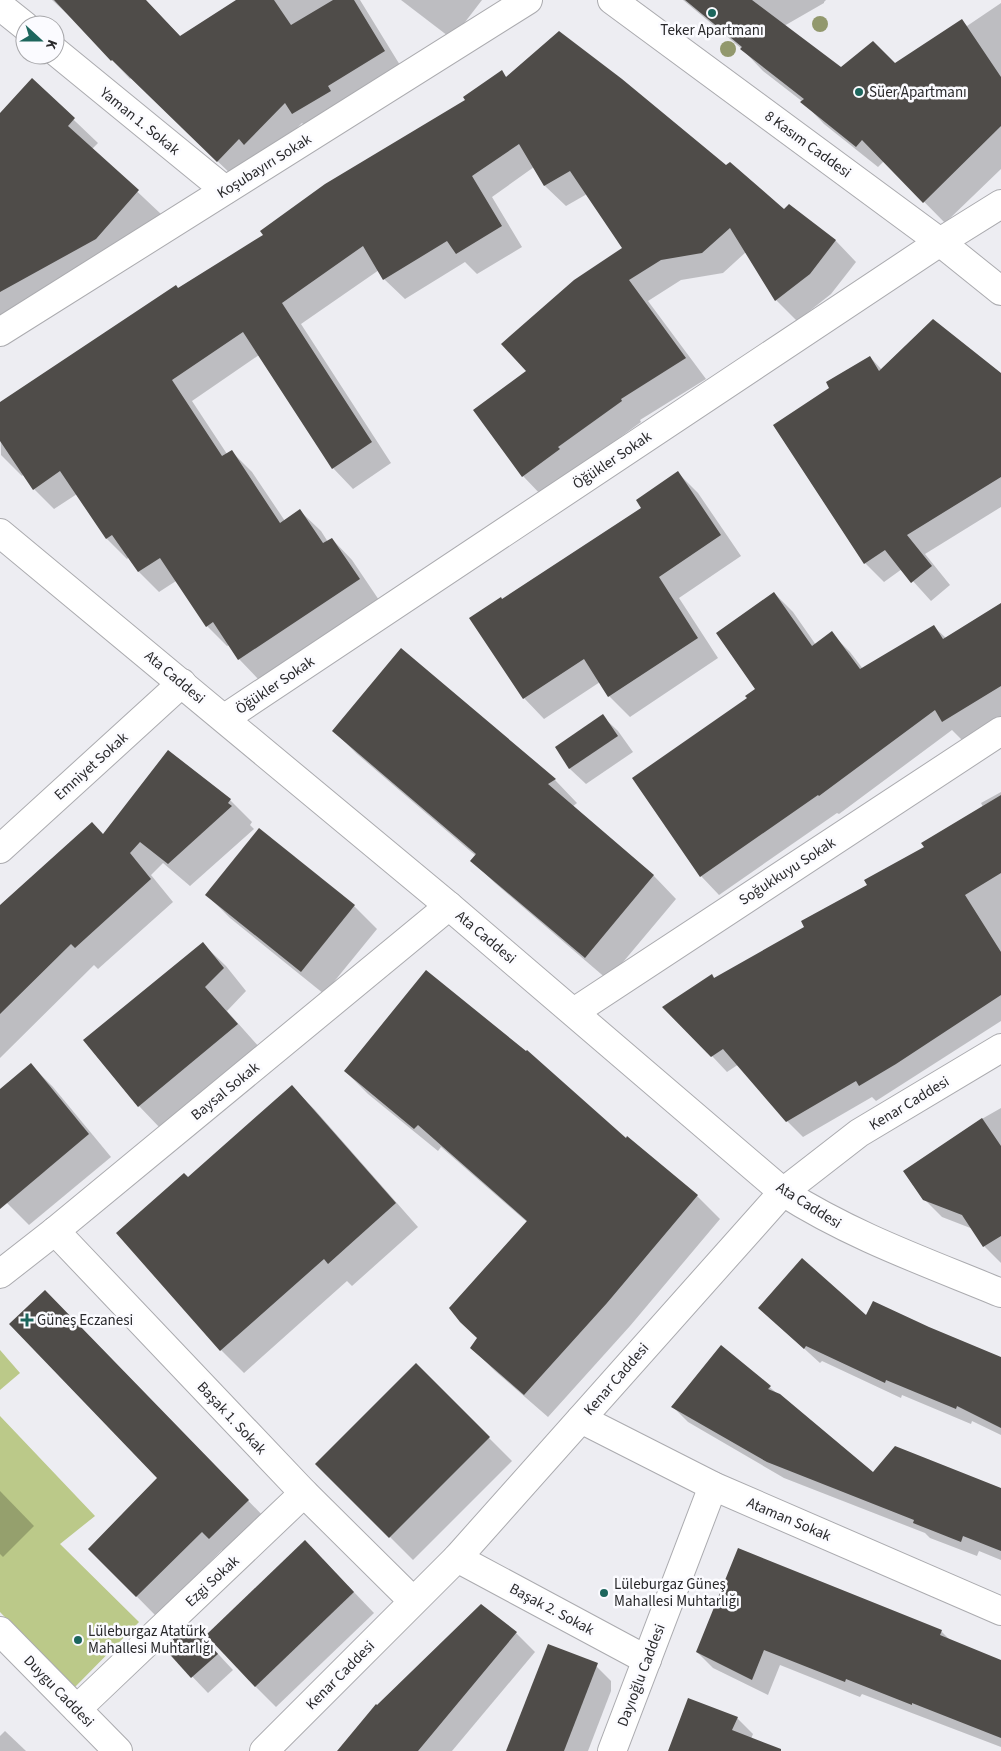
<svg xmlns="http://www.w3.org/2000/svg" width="1001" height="1751" font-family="'Source Sans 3',sans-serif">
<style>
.green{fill:#bbc989}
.shadow{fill:#0003}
.building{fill:#4f4c49}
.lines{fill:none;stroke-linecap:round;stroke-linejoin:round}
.street-casing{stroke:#ababaf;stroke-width:30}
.secondary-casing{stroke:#ababaf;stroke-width:30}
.street{stroke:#fff;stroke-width:28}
.secondary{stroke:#fff;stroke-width:28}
.tree{fill:#92986d}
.poi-dot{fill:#1d665d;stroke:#fbfbff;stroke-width:2}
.labels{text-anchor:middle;stroke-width:5;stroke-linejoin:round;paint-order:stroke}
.poi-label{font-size:15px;fill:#29292b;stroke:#fbfbff;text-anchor:start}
.street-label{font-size:15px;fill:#29292b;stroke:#fbfbff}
</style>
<rect width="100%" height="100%" fill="#ededf2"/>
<g class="green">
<polygon points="0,1350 20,1373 0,1390"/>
<polygon points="0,1416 95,1516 60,1544 139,1622 74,1688 0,1612"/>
</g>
<g class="shadow">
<polygon points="52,0 145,0 181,37 238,0 360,0 403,70 311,132 302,123 263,162 236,179 131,78 130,79 77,23"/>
<polygon points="401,0 482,0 452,39"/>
<polygon points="683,0 826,0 824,2 824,3 784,26 841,69 895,65 962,21 967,26 1001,3 1001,169 945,223 884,161 878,167 824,124 803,102 763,71 742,49"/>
<polygon points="501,72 507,78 726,167 784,210 789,206 836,241 856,262 831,294 797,321 776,300 746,252 723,273 681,280 648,301 706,379 640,420 641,422 578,468 543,497 523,476 528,371 624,249 587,194 566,206 545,186 534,167 492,197 522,247 477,274 465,262 405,299 384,279 379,270 301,324 391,463 353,489 333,468 259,355 192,401 227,454 231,451 252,472 285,521 300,511 321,531 328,542 332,539 352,560 379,600 259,680 239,659 229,645 227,646 207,626 176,581 159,592 139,572 129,557 127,559 107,539 77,494 54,509 34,489 24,474 22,476 1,455 0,403 178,289 265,236 467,100"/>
<polygon points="32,80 98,143 92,149 162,215 0,341 0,115"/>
<polygon points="870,357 882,370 1001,375 1001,507 925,554 950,585 931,601 902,569 884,582 865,563 831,389"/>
<polygon points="678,473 698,493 741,556 679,598 718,658 630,717 609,696 600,682 544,719 524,698 471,618 503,600 643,508"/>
<polygon points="774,593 793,612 816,645 831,633 850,652 863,669 934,627 946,638 1001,605 1001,717 962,740 952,730 839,814 837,813 719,895 701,876 748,698 757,689"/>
<polygon points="402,650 555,780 577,803 572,807 654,876 676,899 608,980 495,883 472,861 476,856 357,754 334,731"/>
<polygon points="602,716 618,731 633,752 586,784 570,769 556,748"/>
<polygon points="1001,792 1001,1021 876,1101 872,1097 803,1137 787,1121 739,1064 727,1072 712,1056 712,976 715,979 806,928 925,848 983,807 981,803"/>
<polygon points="230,800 252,822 250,825 254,829 190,886 163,863 151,875 173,902 98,969 94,965 0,1058 0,907 104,836"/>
<polygon points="207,895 354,906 377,929 324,994 230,918"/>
<polygon points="203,944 226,966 246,991 227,1011 260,1048 161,1129 139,1106"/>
<polygon points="31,1065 53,1087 111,1157 29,1225 0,1196 0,1091"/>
<polygon points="345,1071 697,1196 720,1219 630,1326 548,1417 495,1371 472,1348 479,1339 527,1222 441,1147 438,1151 368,1094"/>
<polygon points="292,1087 315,1110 418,1227 352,1286 347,1281 244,1373 221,1350 118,1233 188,1179"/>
<polygon points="1001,1108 1001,1263 984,1246 973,1229 942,1217 924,1199 980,1120"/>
<polygon points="64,1311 267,1520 229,1557 222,1550 156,1616 90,1549 159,1478"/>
<polygon points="867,1317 928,1329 1001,1358 1001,1435 972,1421 971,1424 902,1395 901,1398 822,1361 820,1363 776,1323"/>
<polygon points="722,1347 873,1474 1001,1490 1001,1560 979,1551 977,1556 930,1538 925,1533 784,1478 688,1422 672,1406"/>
<polygon points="416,1365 512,1461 413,1560 317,1464"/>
<polygon points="0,1491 34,1526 3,1557 0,1554"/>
<polygon points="326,1563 374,1613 276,1707 255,1686"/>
<polygon points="190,1624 233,1670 208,1693 165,1648"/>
<polygon points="941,1631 951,1641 1001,1662 1001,1747 862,1694 860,1697 780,1665 768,1695 713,1668 697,1652"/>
<polygon points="516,1633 535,1652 452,1751 339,1751"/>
<polygon points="593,1663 611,1681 611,1691 588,1751 508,1751"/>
<polygon points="737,1718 753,1734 748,1746 749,1751 670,1751"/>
<polygon points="5,1731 26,1751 0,1751 0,1736"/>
</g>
<g class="building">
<polygon points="54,0 146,0 180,36 236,0 274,0 291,25 333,0 354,0 385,51 328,86 331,91 292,114 285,103 244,145 239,139 217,162 112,60 111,61"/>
<polygon points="685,0 752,0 841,67 873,41 895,63 962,19 1001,77 1001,126 923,203 862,140 856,147 800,102 804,99 740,49 742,47"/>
<polygon points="559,31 622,79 726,165 730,162 784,209 789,204 836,240 810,274 775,301 730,228 702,253 661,260 629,280 686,358 621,399 622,401 558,447 560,449 522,477 473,410 526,371 501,344 574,280 622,248 570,171 544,186 519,144 472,176 502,226 456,254 447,241 383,280 363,246 282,303 372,442 332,469 243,332 172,380 222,456 232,450 280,523 300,509 323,543 332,538 360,579 238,660 213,622 206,627 160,558 138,572 112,535 106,539 60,471 33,490 0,441 0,402 176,285 178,288 263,235 260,231 325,184 465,100 463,97 502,70 506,77"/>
<polygon points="32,78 75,118 68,126 139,190 96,239 0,292 0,113"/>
<polygon points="933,319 1001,373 1001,477 907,535 932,566 911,583 885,550 864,564 773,425 829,388 826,382 870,356 879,371"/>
<polygon points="678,471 721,535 659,577 698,638 608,697 584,659 523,699 469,618 501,597 502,599 641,508 636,500"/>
<polygon points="774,592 812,646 832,631 860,669 934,625 943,639 1001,603 1001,686 942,722 935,710 819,796 818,795 700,877 632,778 747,698 745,696 755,689 716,633"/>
<polygon points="401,648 556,779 548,784 654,875 585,958 470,861 476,854 332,731"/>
<polygon points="603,714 618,736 569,769 555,747"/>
<polygon points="168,750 231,799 228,803 232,806 168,864 140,842 130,853 151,879 75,948 71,944 0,1014 0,905 92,822 103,834"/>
<polygon points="1001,795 1001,873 965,895 1001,952 1001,995 896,1064 859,1086 856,1081 786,1122 723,1049 711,1057 662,1007 712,974 714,978 804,927 801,921 867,885 864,880 924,847 921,843"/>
<polygon points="259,828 355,905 301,972 205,895"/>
<polygon points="203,942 224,968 205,987 238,1024 138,1107 83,1040"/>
<polygon points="426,970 526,1051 527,1050 626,1138 627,1136 698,1195 607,1303 524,1395 470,1348 477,1338 460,1322 449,1308 527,1221 418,1125 414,1129 344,1071"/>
<polygon points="31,1063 89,1134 0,1209 0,1089"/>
<polygon points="292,1085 396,1203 328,1264 324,1259 220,1351 116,1233 184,1173 188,1177"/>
<polygon points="982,1118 1001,1146 1001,1236 983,1247 962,1215 923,1200 903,1171"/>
<polygon points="802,1258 866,1315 873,1301 929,1327 1001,1357 1001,1428 957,1406 956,1409 886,1380 885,1383 806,1346 804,1349 758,1308"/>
<polygon points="45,1290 249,1500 209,1539 202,1532 136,1597 88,1549 157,1478 9,1324"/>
<polygon points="721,1345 771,1386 768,1389 780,1394 873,1472 895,1446 1001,1488 1001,1551 963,1536 961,1542 913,1523 914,1520 767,1462 671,1407"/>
<polygon points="416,1363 490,1437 389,1538 315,1464"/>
<polygon points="305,1540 354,1592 255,1687 206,1635"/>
<polygon points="738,1548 942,1630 940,1635 1001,1660 1001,1738 912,1703 912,1705 846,1679 845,1682 764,1650 752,1680 696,1652"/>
<polygon points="481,1604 517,1632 418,1751 337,1751 376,1704 377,1705"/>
<polygon points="190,1623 218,1654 191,1678 164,1648"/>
<polygon points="548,1644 598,1663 564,1751 506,1751"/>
<polygon points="688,1698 738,1717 732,1730 781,1749 781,1751 668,1751"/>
</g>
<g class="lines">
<defs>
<g id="street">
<polyline points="612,0 940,242 1001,291"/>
<polyline points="0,6 25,26"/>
<polyline points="55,51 225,190"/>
<polyline points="0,332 528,0"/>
<polyline points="225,718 940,242 1001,204"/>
<polyline points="0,849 182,683"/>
<polyline points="574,1012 1001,731"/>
<polyline points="55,1231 304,1493 413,1601"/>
<polyline points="0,1274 55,1231 449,906"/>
<polyline points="581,1419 713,1486 1001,1611"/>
<polyline points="457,1558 647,1660"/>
<polyline points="0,1631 118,1751"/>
<polyline points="77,1709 304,1493"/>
<polyline points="612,1751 713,1486"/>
</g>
<g id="secondary">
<path d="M0,533l449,373 334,286c69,44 143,70 218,101"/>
<polyline points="264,1751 457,1558 783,1192 859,1133 1001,1048"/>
</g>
</defs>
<use href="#street" class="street-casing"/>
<use href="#secondary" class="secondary-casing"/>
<use href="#street" class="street"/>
<use href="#secondary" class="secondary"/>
</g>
<g class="tree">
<circle cx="820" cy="24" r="8"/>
<circle cx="728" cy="49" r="8"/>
</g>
<g class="poi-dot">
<circle cx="712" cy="13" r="5"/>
<circle cx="859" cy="92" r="5"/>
<path d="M24.5 1312.5h5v5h5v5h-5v5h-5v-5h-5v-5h5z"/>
<circle cx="604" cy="1593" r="5"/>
<circle cx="78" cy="1640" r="5"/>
</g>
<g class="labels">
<g class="poi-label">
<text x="712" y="35" text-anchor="middle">Teker Apartmanı</text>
<text x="869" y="97">Süer Apartmanı</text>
<text x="37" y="1325">Güneş Eczanesi</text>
<text x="614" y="1589">Lüleburgaz Güneş<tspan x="614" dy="17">Mahallesi Muhtarlığı</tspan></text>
<text x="88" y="1636">Lüleburgaz Atatürk<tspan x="88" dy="17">Mahallesi Muhtarlığı</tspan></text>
</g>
<g class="street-label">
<text transform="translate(140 121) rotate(39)" y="5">Yaman 1. Sokak</text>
<text transform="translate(808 144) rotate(36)" y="5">8 Kasım Caddesi</text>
<text transform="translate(264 166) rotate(-32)" y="5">Koşubayırı Sokak</text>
<text transform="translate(612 460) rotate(-34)" y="5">Öğükler Sokak</text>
<text transform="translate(175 677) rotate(40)" y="5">Ata Caddesi</text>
<text transform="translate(275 685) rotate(-34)" y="5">Öğükler Sokak</text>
<text transform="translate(91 766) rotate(-42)" y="5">Emniyet Sokak</text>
<text transform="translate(787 871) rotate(-33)" y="5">Soğukkuyu Sokak</text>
<text transform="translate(486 937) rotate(40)" y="5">Ata Caddesi</text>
<text transform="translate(225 1091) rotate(-39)" y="5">Baysal Sokak</text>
<text transform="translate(909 1103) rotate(-31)" y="5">Kenar Caddesi</text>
<text transform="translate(809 1205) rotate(32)" y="5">Ata Caddesi</text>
<text transform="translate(616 1379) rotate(-49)" y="5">Kenar Caddesi</text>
<text transform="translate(232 1418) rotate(47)" y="5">Başak 1. Sokak</text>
<text transform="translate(789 1519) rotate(23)" y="5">Ataman Sokak</text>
<text transform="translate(212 1581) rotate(-43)" y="5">Ezgi Sokak</text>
<text transform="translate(552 1609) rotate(28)" y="5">Başak 2. Sokak</text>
<text transform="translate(340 1675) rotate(-45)" y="5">Kenar Caddesi</text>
<text transform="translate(641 1675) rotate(-69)" y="5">Dayıoğlu Caddesi</text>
<text transform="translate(59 1691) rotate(46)" y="5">Duygu Caddesi</text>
</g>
</g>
<g transform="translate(40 40) rotate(111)"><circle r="24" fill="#fbfbff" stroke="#a7a7aa"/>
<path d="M0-4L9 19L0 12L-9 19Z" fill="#1d665d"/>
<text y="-8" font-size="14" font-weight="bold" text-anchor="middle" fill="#29292b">K</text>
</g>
</svg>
